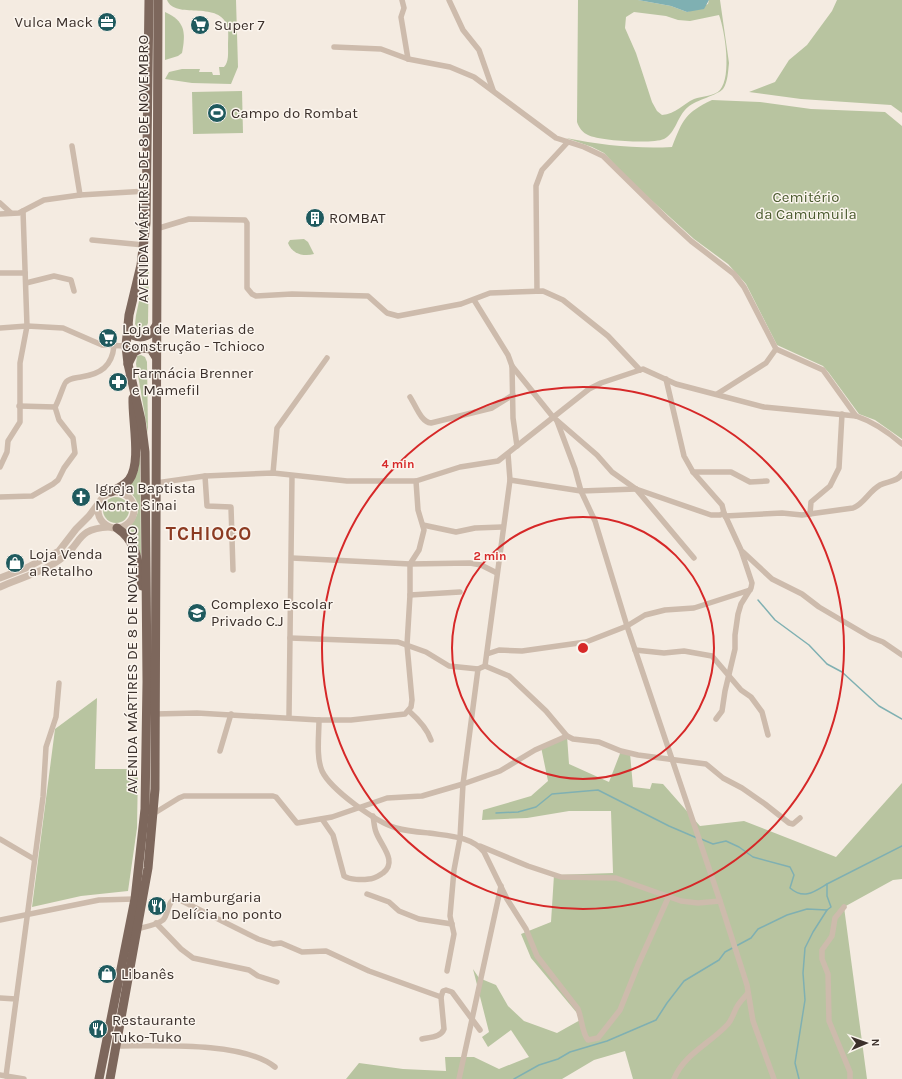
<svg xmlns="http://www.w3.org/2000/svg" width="902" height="1079" font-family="Karla,sans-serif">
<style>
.green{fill:#b8c4a0;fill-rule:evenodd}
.water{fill:#7fb0b2}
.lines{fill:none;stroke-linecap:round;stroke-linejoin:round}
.stream{stroke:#7fb0b2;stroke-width:1.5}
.minor{stroke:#cdbbac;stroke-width:5.5}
.tertiary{stroke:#cdbbac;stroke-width:7}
.primary{stroke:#7d675c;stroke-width:9}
.ring{fill:none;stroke:#d62828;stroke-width:2}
.labels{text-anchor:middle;stroke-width:3;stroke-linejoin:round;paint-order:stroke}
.poi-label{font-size:15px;fill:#3b302b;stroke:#fbf5ee;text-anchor:start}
.street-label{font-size:15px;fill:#3b302b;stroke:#fbf5ee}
.park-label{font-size:15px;fill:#4a5a2e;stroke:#fbf5ee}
.district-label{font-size:19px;font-weight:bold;letter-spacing:1px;fill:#8c3b22;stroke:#fbf5ee}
.centre{fill:#d62828;stroke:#fbf5ee;stroke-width:2}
.ring-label{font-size:12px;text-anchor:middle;font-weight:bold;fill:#d62828;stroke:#fbf5ee;stroke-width:3;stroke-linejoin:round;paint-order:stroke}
</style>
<rect width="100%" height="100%" fill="#f4ebe1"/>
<g class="green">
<path d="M167,0h69l2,67 -7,17 -39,-1 -27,-4 4,-7 13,-3h18l-1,3h13l1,3h7l-1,-8h5c5,-5 4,-14 4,-21 0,-6 1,-15 -1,-21 -10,-25 -52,-5 -60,-25z"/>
<path d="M578,0h60l33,6 16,6 21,-8 1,-4h11l9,63c-1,8 -1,19 -6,26 -5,6 -27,11 -35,18 -11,9 -12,26 -24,32 -11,5 -64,2 -76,-4 -5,-2 -9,-7 -11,-13zM634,12l32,4 12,4 12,1 29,-6c6,16 13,61 1,75 -5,6 -18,6 -26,9 -11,5 -18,15 -32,16l-5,-4 -5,-9 -16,-49 -11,-25 1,-11z"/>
<polygon points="837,0 902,0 902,113 891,105 801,99 749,92 775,82 789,60 807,45 832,11"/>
<path d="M165,12c20,9 21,20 17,41l-4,3 -13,4z"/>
<polygon points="242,91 243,133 193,134 192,92"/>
<path d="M712,100l48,2 51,7 74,3 17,14v313l-27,-19 -16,-6 -30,-41 -6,-7 -46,-21 -31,-61 -18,-20 -34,-25 -65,-59 -25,-27 -12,-6 -26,-9c35,7 70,11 106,9 11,-28 13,-34 40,-47z"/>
<path d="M304,239l4,3 6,12c-10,3 -22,0 -26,-11l2,-3z"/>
<polygon points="149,256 148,323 145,330 139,330 135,324 136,315"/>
<polygon points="141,355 145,357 147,362 148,433 136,364 137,356"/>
<path d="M140,451l1,105 -6,-17 -9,-9c8,-8 17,-19 9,-32 -3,-4 -6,-6 -8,-10l11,-17z"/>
<circle cx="116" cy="510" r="13"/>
<polygon points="97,698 95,769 138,769 137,828 128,891 81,896 32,907 55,729"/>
<polygon points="567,736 569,764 609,782 621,751 630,753 633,787 650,789 652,783 663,784 700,826 744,821 836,857 902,783 902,879 893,880 844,907 867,1079 633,1079 625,1051 594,1060 562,1079 346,1079 359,1063 403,1069 446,1071 445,1057 474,1057 499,1069 529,1057 511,1030 488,1047 482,1037 489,1032 473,969 479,978 496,985 508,1006 524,1021 557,1033 582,1019 531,958 521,934 551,922 554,875 613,873 611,811 569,811 527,818 482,820 483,810 531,796 548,781 541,747"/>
</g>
<polygon class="water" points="638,0 709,0 704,9 687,12 671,6"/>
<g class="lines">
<g class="stream">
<polyline points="758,600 775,620 809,645 827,664 842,672 879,706 902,719"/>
<polyline points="496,813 518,812 536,807 552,794 598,790 669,826 697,838"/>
<path d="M701,839l12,5 13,-3 13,6 14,10 37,10 4,8 -4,13c14,12 24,4 37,-4"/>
<polyline points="514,1079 539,1065 558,1059 570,1052 607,1041 656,1020 667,1003 684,981 719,960 725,952 751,938 758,929 787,915 807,909 827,910 831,907 827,896 827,884 902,846"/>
<polyline points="799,1079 795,1063 805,1000 803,973 805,948 813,932 827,910"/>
</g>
<g class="minor">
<polyline points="402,0 404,8 401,17 408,59"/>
<polyline points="449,0 463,30 479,50 493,90"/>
<polyline points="334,47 381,49 408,59 450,67 474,77 556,138 584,147 603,156 666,218 691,241 734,274 744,287 776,349 823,370 856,416"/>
<polyline points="72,146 80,195"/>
<polyline points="0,203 11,213"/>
<polyline points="0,214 19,213 44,200 80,195 147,191"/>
<polyline points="156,229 189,219 245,220 247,223 247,288 252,294 256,296 292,294 368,296 387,313 398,316 461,304 490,293 543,291 563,300 608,336 640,370"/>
<polyline points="92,240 144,245"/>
<polyline points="0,273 25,273"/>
<polyline points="26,283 54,276 71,280 74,291"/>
<polyline points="537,291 536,186 542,170 567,143"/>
<polyline points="474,300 508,355 512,366 513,418 517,446"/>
<polyline points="0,328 27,326 63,328 102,345 126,346"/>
<polyline points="512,366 553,417 597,455 612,472 636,489 711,515 720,515 724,513"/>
<polyline points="666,379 684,456 693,472 722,505 724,513 741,550 752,583 751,588 741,604 738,614 735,635 735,649 725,691 722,711 716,719"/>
<polyline points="717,394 766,363 776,349"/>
<path d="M410,397c6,9 11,25 21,26l61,-15 21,-13"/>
<polyline points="19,406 55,407"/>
<polyline points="557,421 575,469 581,491 595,521 627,626 720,901 747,985 753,1021 774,1079"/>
<polyline points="0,467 7,452 8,441 20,422 20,363 27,326 23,211"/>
<polyline points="693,472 731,472 750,482 767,481"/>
<polyline points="273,473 277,428 327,358"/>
<polyline points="205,476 207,506 231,507 233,570"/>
<polyline points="510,480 581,491 636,489"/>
<path d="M156,483l49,-7 68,-3 74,8h69l44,-14 38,-6 91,-72 12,-6 42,-14 33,15 88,23 92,9c18,6 32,16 46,28"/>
<polyline points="636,489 694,558"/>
<path d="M0,497l32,-1 21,-12 5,-4 6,-12 11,-15 -2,-15 -14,-18 -4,-13c3,-4 9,-24 11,-25 4,-4 10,-4 15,-5 20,-3 31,-11 33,-31"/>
<polyline points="810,514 811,502 830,486 839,468 842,414"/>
<path d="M725,516l57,-3 20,2 51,-7c11,-4 16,-17 27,-23 8,-4 17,-3 22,-11"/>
<polyline points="423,525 456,532 475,528 502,527"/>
<polyline points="743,552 772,579 802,594 819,607 870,637 883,642 902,655"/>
<polyline points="292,558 410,564 470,563 481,565 497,573"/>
<polyline points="410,595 460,592"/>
<polyline points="290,638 398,642 426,652 449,666 478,669 485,666 509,676 546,711 567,736 573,739 599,742 621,751 638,755 706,764 723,778 742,788 765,804 789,823 793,824 800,818"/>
<polyline points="635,650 664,653 684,651 712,656 741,690 751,697 762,712 768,735"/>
<polyline points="487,654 499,650 522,651 586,642 627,626 645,615 665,610 694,608 750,590"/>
<polyline points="485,666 510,480 508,454"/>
<path d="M409,711c9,8 18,17 22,29"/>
<polyline points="155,714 197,713 319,720 351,720 405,714 411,707 412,700 407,645 410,595 410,564 419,550 424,530 418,510 416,481"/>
<polyline points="289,717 292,476"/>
<path d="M319,720c0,15 -3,37 3,51 9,19 54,51 74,57 10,3 22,4 33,5 19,3 42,3 55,19l23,47 19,30 11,27 41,53c4,10 4,24 10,31l10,-2 22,-28 18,-45 31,-69"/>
<polyline points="220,751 231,714"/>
<polyline points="153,814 179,798 184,796 273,796 276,797 297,823 332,817 387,798 422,796 463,784 500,771 535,750 567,736"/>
<path d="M322,819l11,16 11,41c6,4 18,4 25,3 5,0 9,-3 14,-6 15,-12 -2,-27 -7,-41 -2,-5 -2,-11 -3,-16"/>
<polyline points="0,839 34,859"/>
<polyline points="480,846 528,866 561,877 616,878 681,901 698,903 720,901"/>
<polyline points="367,894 389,902 399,911 419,919 452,924"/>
<polyline points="844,907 835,918 832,936 822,950 822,959 828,974 829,1021 850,1072 850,1079"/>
<polyline points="0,920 99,900 135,899"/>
<polyline points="156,923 181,949 193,958 249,970 258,976 277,982"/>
<path d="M137,929c8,-2 20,-4 26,-9 6,-6 4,-19 13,-22l82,41 15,5 8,-1 21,9 24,-1 43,20 72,26"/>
<polyline points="447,971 454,934 450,916 454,870 460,838 463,784 478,669"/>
<polyline points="0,998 16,999"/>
<path d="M422,1039c9,-2 19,-2 22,-10l-3,-32 2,-6 3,-1 6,2 28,38"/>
<path d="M115,1046c42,0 128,-5 160,21"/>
<polyline points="0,1075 24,1079"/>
<polyline points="6,1076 43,797 46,747 56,717 59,683"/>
<polyline points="459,1079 501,886"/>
<path d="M674,1079c10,-25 37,-36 54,-55 5,-6 6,-13 10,-19 3,-5 7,-8 10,-12"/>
</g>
<g class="tertiary">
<circle cx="116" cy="510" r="18"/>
<polyline points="0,578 26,568 59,551 76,529 89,516 101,500"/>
<path d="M0,587c20,-9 44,-15 62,-29 21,-15 13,-29 47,-31"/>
</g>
<g class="primary">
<path d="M128,325l4,10c11,5 19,0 24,-9"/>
<polyline points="128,364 134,352 141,348 151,349 156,357"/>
<path d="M111,492c6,-3 13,-6 18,-12 13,-17 3,-60 4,-82"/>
<path d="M117,528c21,14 21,36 25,58"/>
<polyline points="99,1079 135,899 145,809 147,682 145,452 141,420 128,364 126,346 129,315 141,265 146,223 149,0"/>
<polyline points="110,1079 148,868 155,789 158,0"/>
</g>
</g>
<g class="ring">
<circle cx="583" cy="648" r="131"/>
<circle cx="583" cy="648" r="261"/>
</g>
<defs>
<symbol id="office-disc" viewBox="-11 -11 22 22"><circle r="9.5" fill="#1f5a5e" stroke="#fbf5ee"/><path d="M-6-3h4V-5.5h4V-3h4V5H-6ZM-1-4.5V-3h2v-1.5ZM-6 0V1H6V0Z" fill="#fff"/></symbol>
<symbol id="supermarket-disc" viewBox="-11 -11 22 22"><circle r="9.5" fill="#1f5a5e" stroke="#fbf5ee"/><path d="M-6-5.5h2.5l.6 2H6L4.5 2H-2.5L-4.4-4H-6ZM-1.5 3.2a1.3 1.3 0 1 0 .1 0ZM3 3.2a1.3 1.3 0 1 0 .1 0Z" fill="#fff"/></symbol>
<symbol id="stadium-disc" viewBox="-11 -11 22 22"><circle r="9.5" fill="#1f5a5e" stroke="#fbf5ee"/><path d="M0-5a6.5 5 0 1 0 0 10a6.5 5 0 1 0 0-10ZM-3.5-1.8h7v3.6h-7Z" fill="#fff"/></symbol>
<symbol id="building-disc" viewBox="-11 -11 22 22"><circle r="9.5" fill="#1f5a5e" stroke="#fbf5ee"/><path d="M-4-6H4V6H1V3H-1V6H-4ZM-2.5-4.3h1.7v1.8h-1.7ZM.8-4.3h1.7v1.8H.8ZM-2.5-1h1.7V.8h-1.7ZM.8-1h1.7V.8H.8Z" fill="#fff"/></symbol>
<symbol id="pharmacy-disc" viewBox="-11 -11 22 22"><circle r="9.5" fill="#1f5a5e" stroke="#fbf5ee"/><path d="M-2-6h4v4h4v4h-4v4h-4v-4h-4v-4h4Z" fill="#fff"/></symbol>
<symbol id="church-disc" viewBox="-11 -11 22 22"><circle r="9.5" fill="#1f5a5e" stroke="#fbf5ee"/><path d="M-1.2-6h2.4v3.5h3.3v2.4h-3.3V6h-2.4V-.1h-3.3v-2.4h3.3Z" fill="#fff"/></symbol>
<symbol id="shop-disc" viewBox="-11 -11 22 22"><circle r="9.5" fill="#1f5a5e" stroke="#fbf5ee"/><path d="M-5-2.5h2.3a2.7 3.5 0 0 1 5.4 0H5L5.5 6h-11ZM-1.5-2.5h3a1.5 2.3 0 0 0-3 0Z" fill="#fff"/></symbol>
<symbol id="school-disc" viewBox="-11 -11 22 22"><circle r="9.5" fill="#1f5a5e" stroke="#fbf5ee"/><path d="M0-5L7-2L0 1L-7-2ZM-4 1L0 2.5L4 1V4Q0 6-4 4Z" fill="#fff"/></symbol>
<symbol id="restaurant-disc" viewBox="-11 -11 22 22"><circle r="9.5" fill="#1f5a5e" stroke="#fbf5ee"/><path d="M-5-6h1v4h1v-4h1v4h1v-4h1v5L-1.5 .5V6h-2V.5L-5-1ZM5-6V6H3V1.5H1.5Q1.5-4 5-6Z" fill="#fff"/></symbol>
</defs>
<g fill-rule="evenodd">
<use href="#office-disc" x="96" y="11" width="22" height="22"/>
<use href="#supermarket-disc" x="189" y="14" width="22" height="22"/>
<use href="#stadium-disc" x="206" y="102" width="22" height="22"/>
<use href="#building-disc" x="304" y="207" width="22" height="22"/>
<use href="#supermarket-disc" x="97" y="327" width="22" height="22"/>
<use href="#pharmacy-disc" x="107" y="371" width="22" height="22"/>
<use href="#church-disc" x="70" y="486" width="22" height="22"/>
<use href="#shop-disc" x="4" y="552" width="22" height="22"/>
<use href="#school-disc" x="186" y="602" width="22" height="22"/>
<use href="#restaurant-disc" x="146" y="895" width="22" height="22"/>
<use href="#shop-disc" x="96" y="963" width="22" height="22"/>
<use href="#restaurant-disc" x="87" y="1018" width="22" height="22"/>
</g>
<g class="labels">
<g class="poi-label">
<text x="93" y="27" text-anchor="end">Vulca Mack</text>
<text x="214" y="30">Super 7</text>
<text x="231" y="118">Campo do Rombat</text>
<text x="329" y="223">ROMBAT</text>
<text x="122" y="334">Loja de Materias de<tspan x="122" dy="17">Construção - Tchioco</tspan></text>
<text x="132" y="378">Farmácia Brenner<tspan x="132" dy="17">e Mamefil</tspan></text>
<text x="95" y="493">Igreja Baptista<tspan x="95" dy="17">Monte Sinai</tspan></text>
<text x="29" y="559">Loja Venda<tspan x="29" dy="17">a Retalho</tspan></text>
<text x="211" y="609">Complexo Escolar<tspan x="211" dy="17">Privado C.J</tspan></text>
<text x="171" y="902">Hamburgaria<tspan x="171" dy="17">Delícia no ponto</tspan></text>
<text x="121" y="979">Libanês</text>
<text x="112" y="1025">Restaurante<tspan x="112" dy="17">Tuko-Tuko</tspan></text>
</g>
<g class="street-label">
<text transform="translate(143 169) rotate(-90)" y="5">AVENIDA MÁRTIRES DE 8 DE NOVEMBRO</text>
<text transform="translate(132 660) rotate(-90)" y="5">AVENIDA MÁRTIRES DE 8 DE NOVEMBRO</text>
</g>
<g class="park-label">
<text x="806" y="202">Cemitério<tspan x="806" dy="17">da Camumuila</tspan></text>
</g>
<g class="district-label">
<text x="209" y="540">TCHIOCO</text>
</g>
</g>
<circle cx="583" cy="648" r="6" class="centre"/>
<g class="ring-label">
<text x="398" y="468">4 min</text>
<text x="490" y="560">2 min</text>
</g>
<g transform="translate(866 1043) rotate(88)" stroke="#fbf5ee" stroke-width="3" paint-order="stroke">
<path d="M0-3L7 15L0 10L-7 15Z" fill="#3b302b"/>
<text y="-6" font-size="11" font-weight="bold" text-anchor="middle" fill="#3b302b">N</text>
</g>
</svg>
